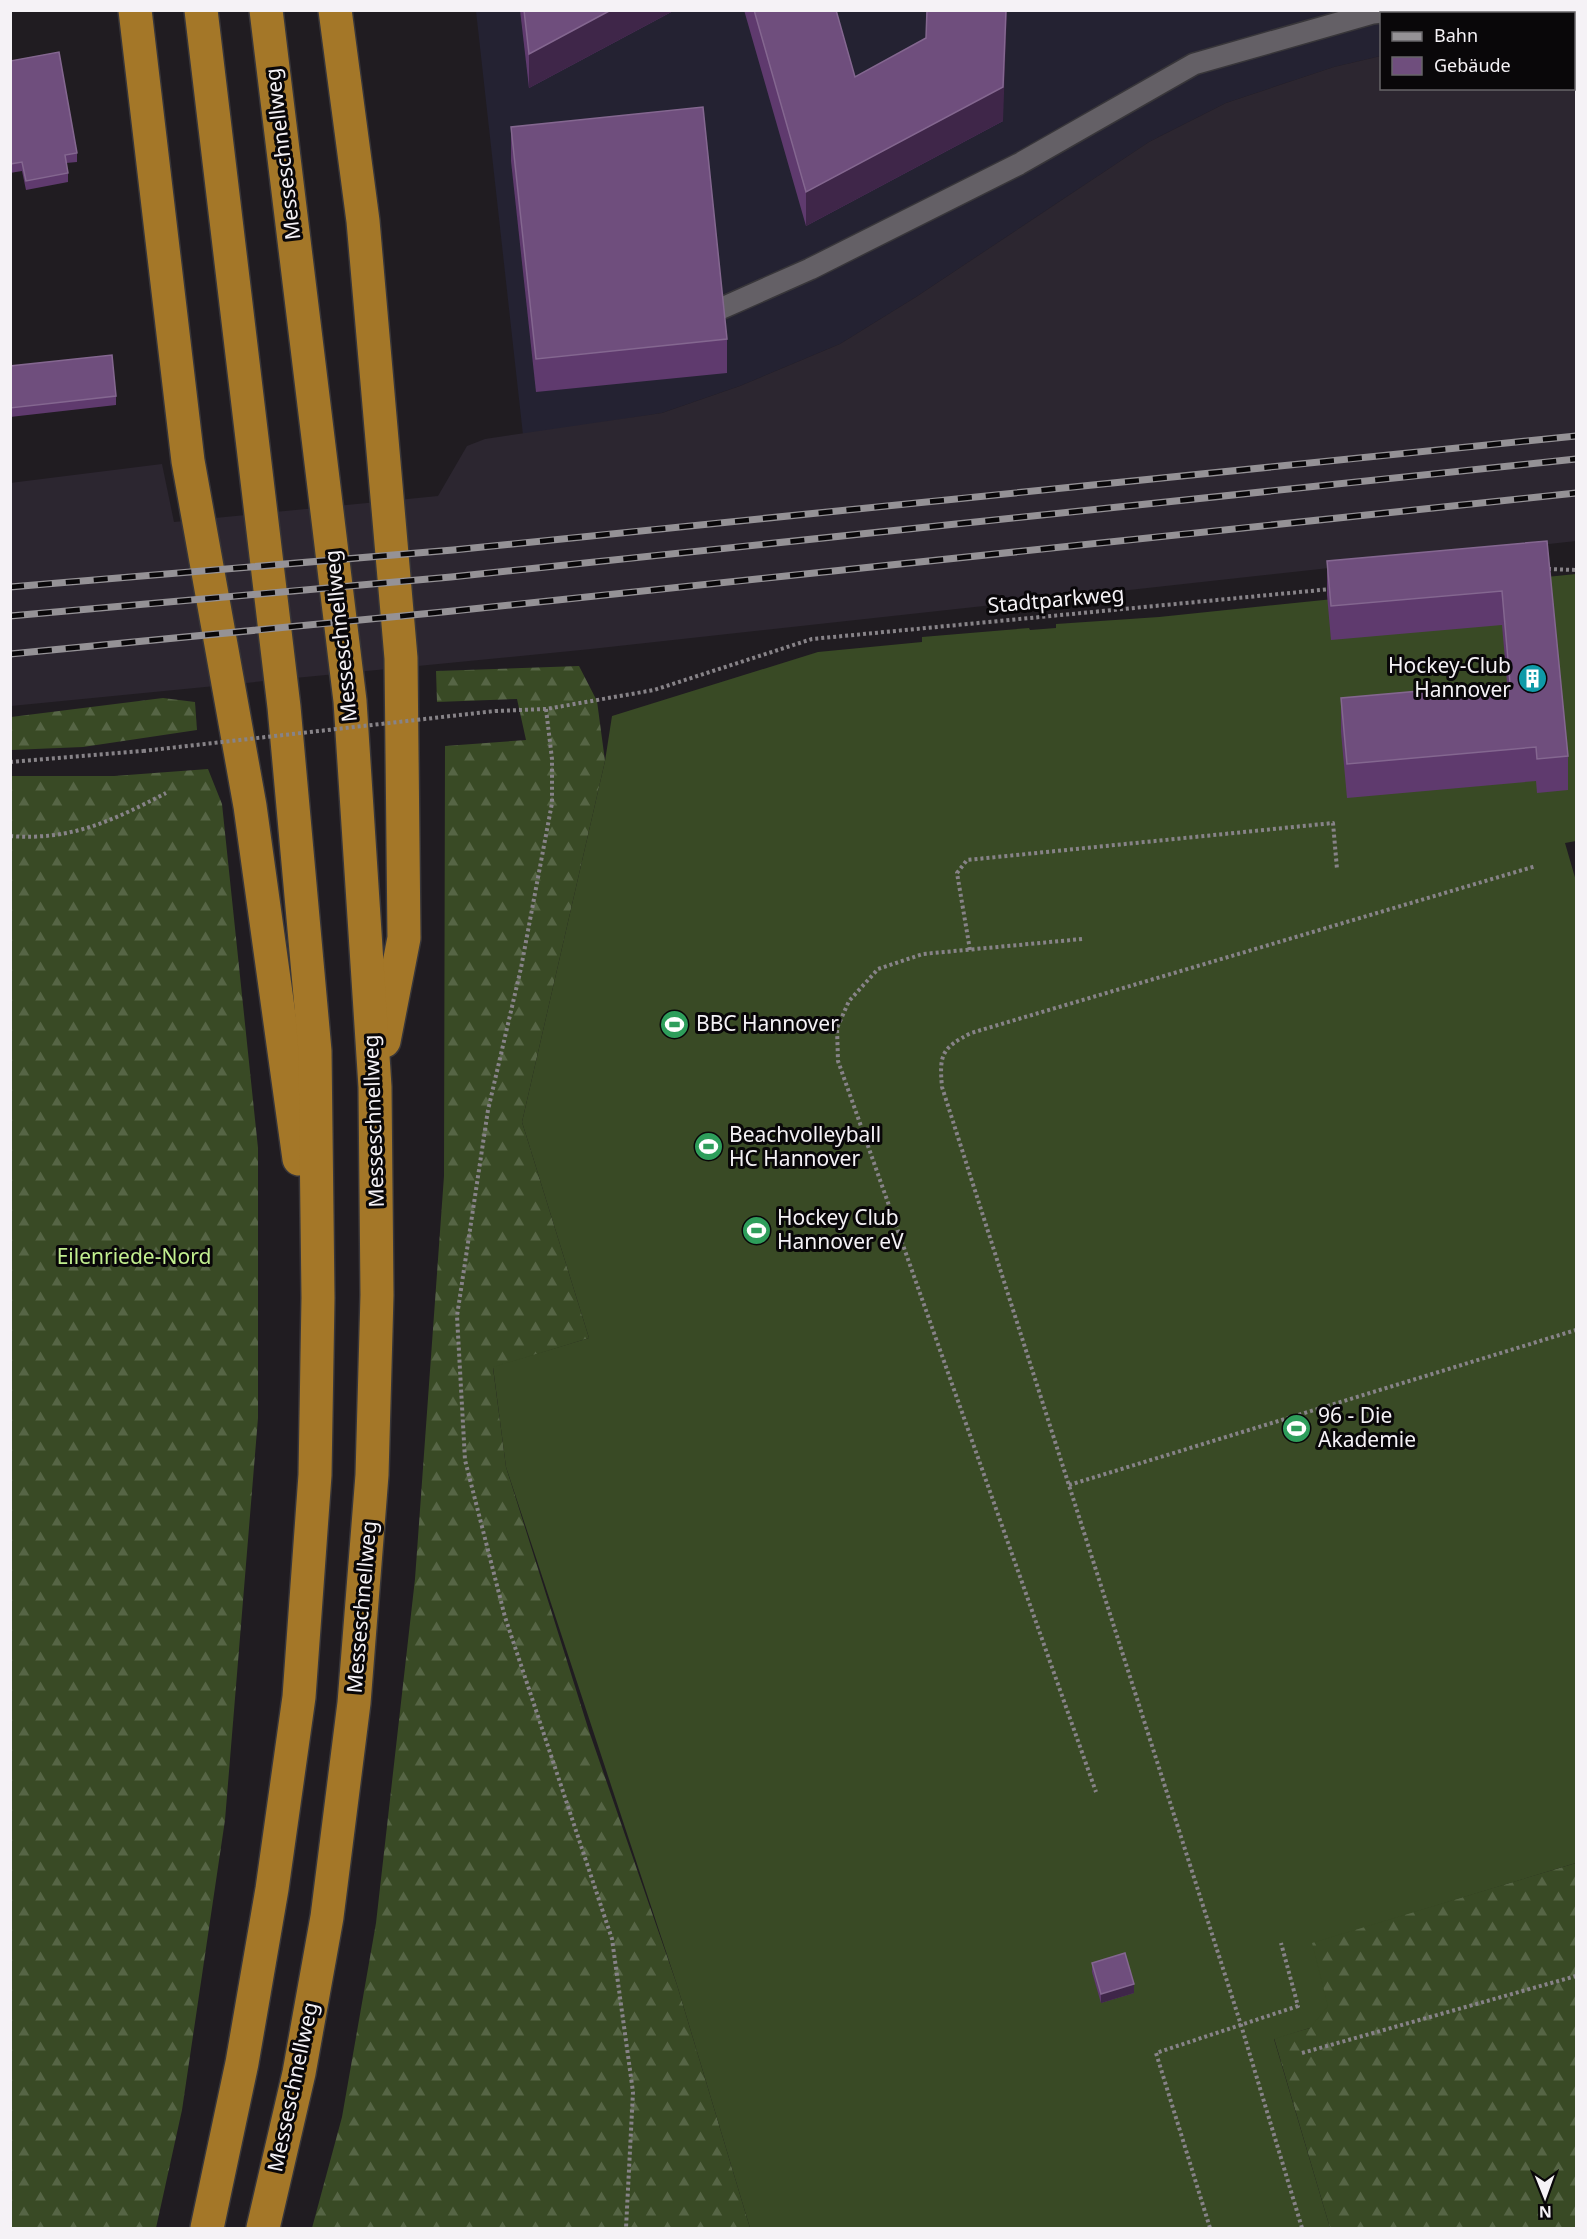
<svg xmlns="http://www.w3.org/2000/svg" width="1587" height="2239" font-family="'Noto Sans',sans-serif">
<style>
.commercial{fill:#242232}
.built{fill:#2c2630}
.forest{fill:url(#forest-firs)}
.pitch{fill:#394a25}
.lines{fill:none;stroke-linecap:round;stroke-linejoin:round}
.lane-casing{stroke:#38363a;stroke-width:24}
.highway-casing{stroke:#38363a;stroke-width:36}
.path{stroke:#878388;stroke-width:4;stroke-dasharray:3 3;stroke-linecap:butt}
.lane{stroke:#646066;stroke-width:21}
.highway{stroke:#a47728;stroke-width:33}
.rail-casing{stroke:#959296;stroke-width:7}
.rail{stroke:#090709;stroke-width:4.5;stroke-dasharray:14;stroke-linecap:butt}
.path-bridge{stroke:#878388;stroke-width:4;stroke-dasharray:3 3;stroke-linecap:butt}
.wall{fill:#5f3a6e}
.shaded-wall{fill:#3f2649}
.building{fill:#6f4e7d;stroke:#846790;stroke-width:1.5}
.labels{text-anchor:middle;stroke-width:6;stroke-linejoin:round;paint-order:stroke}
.street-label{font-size:21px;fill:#f5f2f6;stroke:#090709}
.poi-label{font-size:21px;fill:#f5f2f6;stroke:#090709;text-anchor:start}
.park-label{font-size:21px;fill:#c2ef8f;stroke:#090709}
</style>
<defs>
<pattern id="forest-firs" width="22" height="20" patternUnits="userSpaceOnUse" patternTransform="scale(1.5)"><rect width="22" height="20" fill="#394a25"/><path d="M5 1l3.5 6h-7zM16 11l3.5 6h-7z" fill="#566545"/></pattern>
</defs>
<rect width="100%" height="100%" fill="#201c21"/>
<polygon class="commercial" points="1557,10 1557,13 1382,14 1381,56 1334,67 1226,103 1149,142 916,297 840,344 740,386 662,413 523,435 476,11"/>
<polygon class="built" points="1576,22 1576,541 591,649 11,706 10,483 162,464 174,522 438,496 467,446 485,439 662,413 740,386 840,344 916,297 1149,142 1226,103 1334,67 1381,56 1382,88 1574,88 1574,23"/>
<g class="forest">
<polygon points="579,666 597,701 605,761 522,1122 589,1338 493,1368 506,1467 589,1731 677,1985 750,2228 312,2228 342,2117 376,1923 415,1579 444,1176 445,746 526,740 517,699 437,702 436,671"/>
<polygon points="163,698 195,702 197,730 83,747 11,750 11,717"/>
<polygon points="208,769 222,804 258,1148 258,1418 225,1820 182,2110 156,2228 11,2228 11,776 114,776"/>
<polygon points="1576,1863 1576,2228 1330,2228 1274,2038 1310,2028 1312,1942"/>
</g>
<polygon class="pitch" points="1576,574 1576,841 1565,843 1576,881 1576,1863 1312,1943 1328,2006 1310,2028 1274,2039 1330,2228 750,2228 677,1985 506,1467 493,1367 589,1338 522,1122 605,761 612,716 818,652 922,642 922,637 1029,628 1030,630 1056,628 1056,624 1159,617"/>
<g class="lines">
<defs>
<polyline id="lane" points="720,309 810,269 1019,164 1194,64 1373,13 1397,10"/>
<g id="highway">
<polyline points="135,10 188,461 250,806 299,1159"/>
<polyline points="201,10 284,707 315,1051 318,1298 315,1475 299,1697 272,1889 242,2063 207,2228"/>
<polyline points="335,10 363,221 401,658 404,938 384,1041"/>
<polyline points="263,2228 299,2073 327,1917 354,1703 372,1475 377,1295 375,1087 350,701 266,10"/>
</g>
</defs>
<use href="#lane" class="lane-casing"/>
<use href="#highway" class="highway-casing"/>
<g class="path">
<polyline points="1569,10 1569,14"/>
<polyline points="1574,55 1576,75"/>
<polyline points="1548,569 1576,570"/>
<polyline points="546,709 552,759 552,803 521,968 488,1110 457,1316 465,1460 505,1617 612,1939 633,2092 626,2228"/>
<polyline points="495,711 546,709 654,690 812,639 1331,589"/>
<polyline points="10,762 143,751"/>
<path d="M10,836c61,5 104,-16 156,-43"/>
<polyline points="1082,939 923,954 878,969 849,1001 837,1028 838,1061 1096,1792"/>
<polyline points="970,950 957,873 967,860 1333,823 1337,869"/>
<polyline points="1069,1485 1576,1330"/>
<polyline points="1302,2053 1576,1976"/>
<polyline points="1210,2228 1156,2053 1298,2006 1281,1943"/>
<path d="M1302,2228l-61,-203 -299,-938c-3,-33 0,-39 29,-54l565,-167"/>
</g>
<use href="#lane" class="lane"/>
<use href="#highway" class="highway"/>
<defs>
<g id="rail">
<polyline points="10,587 453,550 1576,436"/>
<polyline points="10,616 451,577 1576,459"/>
<polyline points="10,654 443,612 1576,493"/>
</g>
</defs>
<use href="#rail" class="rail-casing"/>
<use href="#rail" class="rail"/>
<polyline class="path-bridge" points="143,751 495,711"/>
</g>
<g class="wall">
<polygon points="520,10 675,10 529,88"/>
<polygon points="744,10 836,10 855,77 1003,121 806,226"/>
<polygon points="10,61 77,153 77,162 66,163 68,173 68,182 26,190 22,171 10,173"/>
<polygon points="511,127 727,339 727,373 536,392 511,161"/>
<polygon points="10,366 116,396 116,405 10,417"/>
<polygon points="1547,541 1568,756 1568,790 1537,793 1536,781 1347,798 1341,732 1341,698 1507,683 1502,625 1331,640 1327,595 1327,561"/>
<polygon points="1092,1963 1134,1993 1101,2003 1092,1972"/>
</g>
<g class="shaded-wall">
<polygon points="611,10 675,10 529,88 529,54"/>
<polygon points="1006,10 1007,10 1003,121 806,226 806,192"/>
<polygon points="1134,1984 1134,1993 1101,2003 1101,1994"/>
</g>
<g class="building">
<polygon points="524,10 611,10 529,54"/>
<polygon points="754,10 836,10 855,77 926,38 927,10 1006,10 1003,87 806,192"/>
<polygon points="59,52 77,153 65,155 68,173 26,181 22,162 10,164 10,61"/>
<polygon points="703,107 727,339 536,359 511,127"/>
<polygon points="112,355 116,396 10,408 10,366"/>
<polygon points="1547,541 1568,756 1537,759 1536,747 1347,764 1341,698 1510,683 1502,591 1331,606 1327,561"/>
<polygon points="1125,1953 1134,1984 1101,1994 1092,1963"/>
</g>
<defs>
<symbol id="building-disc" viewBox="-11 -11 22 22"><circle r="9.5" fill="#0f9aa8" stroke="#090709"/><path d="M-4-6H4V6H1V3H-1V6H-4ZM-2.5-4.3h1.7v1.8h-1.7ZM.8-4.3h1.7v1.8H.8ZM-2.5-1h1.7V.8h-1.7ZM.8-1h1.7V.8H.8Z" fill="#fff"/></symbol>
<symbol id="stadium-disc" viewBox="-11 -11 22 22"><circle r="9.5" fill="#2e9e5b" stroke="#090709"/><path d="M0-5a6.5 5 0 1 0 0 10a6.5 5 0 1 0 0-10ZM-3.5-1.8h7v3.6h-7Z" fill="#fff"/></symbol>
</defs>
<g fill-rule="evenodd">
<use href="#building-disc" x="1516" y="662" width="33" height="33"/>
<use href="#stadium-disc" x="658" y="1008" width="33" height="33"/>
<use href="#stadium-disc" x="692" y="1130" width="33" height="33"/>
<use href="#stadium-disc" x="740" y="1214" width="33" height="33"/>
<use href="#stadium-disc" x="1280" y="1412" width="33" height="33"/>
</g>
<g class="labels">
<g class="street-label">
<text transform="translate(283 154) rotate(-97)" y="7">Messeschnellweg</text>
<text transform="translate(1056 600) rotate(-5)" y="7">Stadtparkweg</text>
<text transform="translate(341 636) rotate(-96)" y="7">Messeschnellweg</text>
<text transform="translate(374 1121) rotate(-92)" y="7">Messeschnellweg</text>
<text transform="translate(362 1607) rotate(-85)" y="7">Messeschnellweg</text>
<text transform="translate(293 2087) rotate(-78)" y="7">Messeschnellweg</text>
</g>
<g class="poi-label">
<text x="1511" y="673" text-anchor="end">Hockey-Club<tspan x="1511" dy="24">Hannover</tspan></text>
<text x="696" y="1031">BBC Hannover</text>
<text x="729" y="1142">Beachvolleyball<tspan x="729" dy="24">HC Hannover</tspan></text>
<text x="777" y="1225">Hockey Club<tspan x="777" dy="24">Hannover eV</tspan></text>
<text x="1318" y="1423">96 - Die<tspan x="1318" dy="24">Akademie</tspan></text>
</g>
<g class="park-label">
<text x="134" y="1264">Eilenriede-Nord</text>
</g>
</g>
<rect width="1587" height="2239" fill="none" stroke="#f5f2f6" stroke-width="24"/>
<rect x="1380" y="12" width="195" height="78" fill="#090709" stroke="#676568" stroke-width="1.5"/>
<rect x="1392" y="32" width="30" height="9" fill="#959296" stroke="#676568" stroke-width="1.5"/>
<text x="1434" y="42" font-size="18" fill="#f5f2f6">Bahn</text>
<rect x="1392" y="57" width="30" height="18" fill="#6f4e7d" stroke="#676568" stroke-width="1.5"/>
<text x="1434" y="72" font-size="18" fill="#f5f2f6">Gebäude</text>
<g transform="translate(1545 2197) rotate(179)" stroke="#090709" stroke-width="4.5" paint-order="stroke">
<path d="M0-4.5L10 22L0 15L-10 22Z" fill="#f5f2f6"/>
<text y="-9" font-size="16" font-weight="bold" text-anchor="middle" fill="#f5f2f6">N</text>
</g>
</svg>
